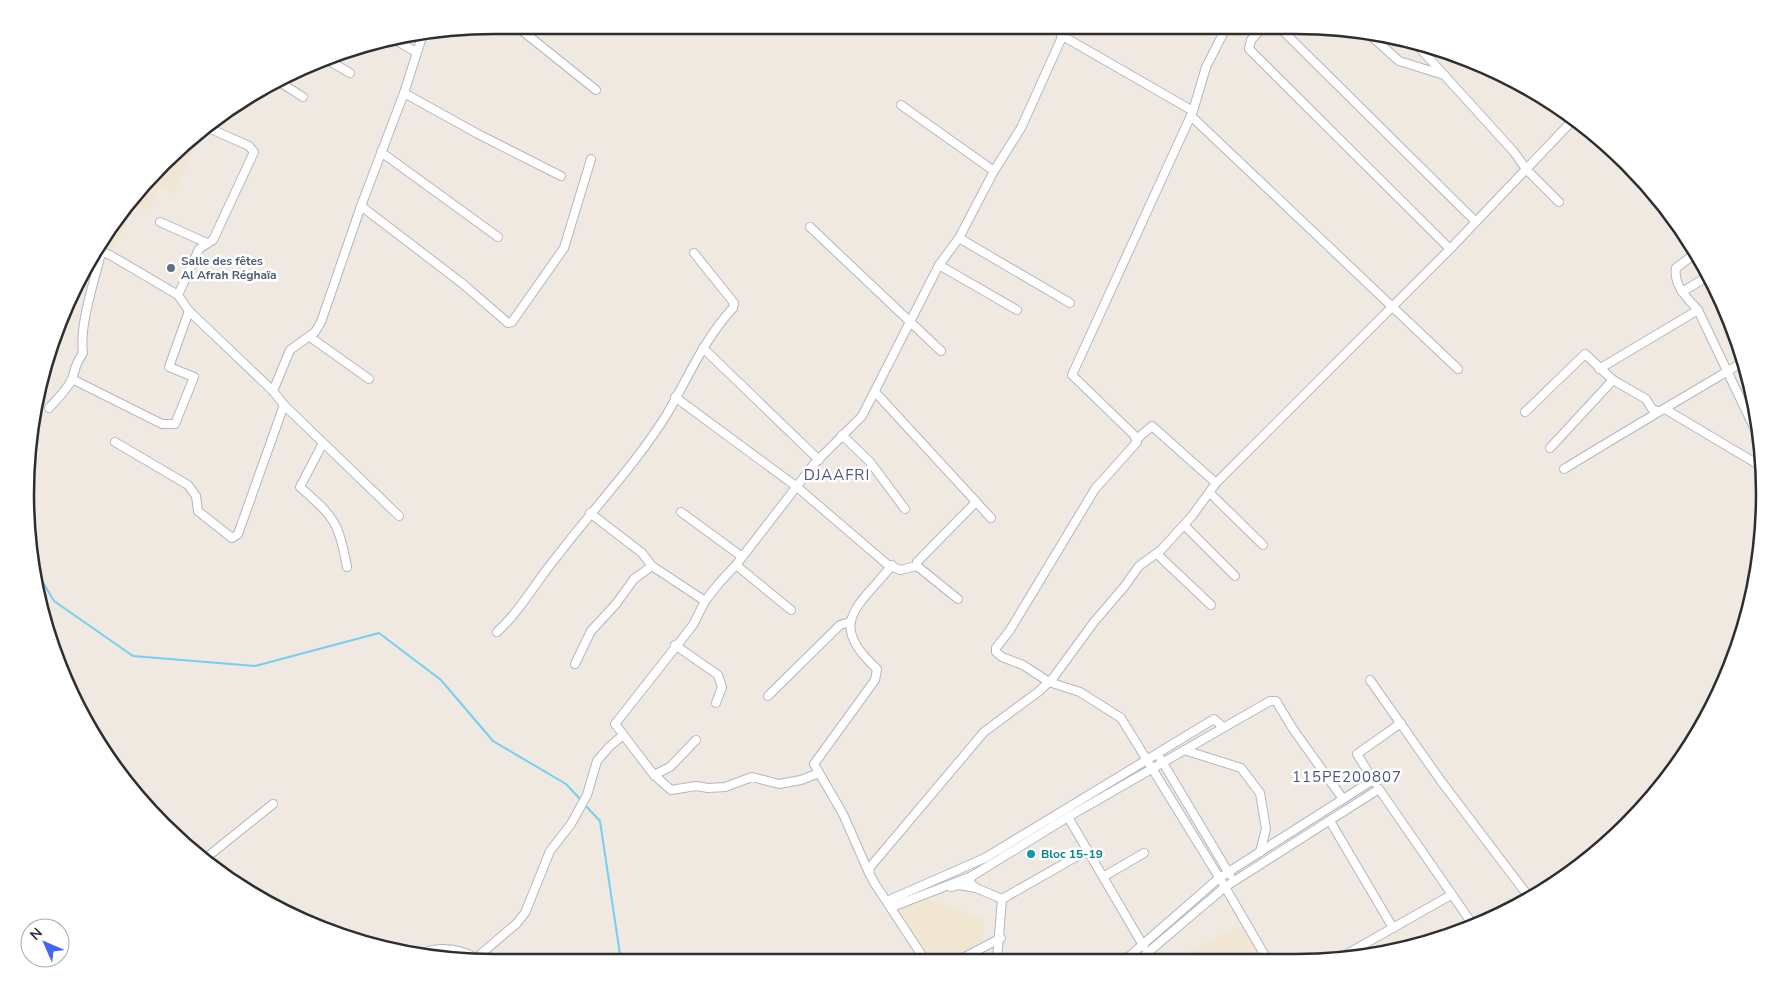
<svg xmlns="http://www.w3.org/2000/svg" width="1790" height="988" font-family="'Nunito Sans',sans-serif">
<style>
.education{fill:#f0e6d1}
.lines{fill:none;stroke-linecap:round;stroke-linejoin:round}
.stream{stroke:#75cff0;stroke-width:2}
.minor-casing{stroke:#b4b7c1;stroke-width:10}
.minor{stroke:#fff;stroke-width:8}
.service-dot{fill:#5c6f8a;stroke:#fff;stroke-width:2}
.culture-dot{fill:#0f9aa8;stroke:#fff;stroke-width:2}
.labels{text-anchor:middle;stroke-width:5;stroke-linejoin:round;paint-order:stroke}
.service-label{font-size:12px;font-weight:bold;fill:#4e5e75;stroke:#fff;text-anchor:start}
.culture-label{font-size:12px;font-weight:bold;fill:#0d838f;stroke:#fff;text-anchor:start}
.quarter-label{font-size:15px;letter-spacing:1px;fill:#4d5680;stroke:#fff}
.rim{fill:none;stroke:#2e2e2e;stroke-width:2.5}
</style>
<rect width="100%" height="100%" fill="#efe9e1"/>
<g class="education">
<polygon points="202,129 174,193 159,187 148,211 134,206 114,249 100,243 104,233"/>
<polygon points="928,898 984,920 983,941 950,960 931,960 897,909"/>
<polygon points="1243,925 1262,959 1206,960 1188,952"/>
</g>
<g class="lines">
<g class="stream">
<polyline points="38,574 54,601 133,656 255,666 379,633 441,680 493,741 566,784 581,800"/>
<polyline points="584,804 600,821 621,961"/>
</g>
<defs>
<g id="minor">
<polyline points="515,25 596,90"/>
<polyline points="659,25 663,28"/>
<polyline points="1264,26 1251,40 1249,49 1450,249"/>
<polyline points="1278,26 1475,221"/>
<polyline points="1369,34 1399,61 1444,75"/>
<polyline points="1061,35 1193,111"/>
<polyline points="397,41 416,52"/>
<polyline points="1416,44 1514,152 1526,169 1559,202"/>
<polyline points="326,59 350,73"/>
<polyline points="281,83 303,97"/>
<polyline points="404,93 478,134 561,176"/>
<polyline points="901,105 994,171"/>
<polyline points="1191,116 1458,369"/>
<polyline points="381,152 498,237"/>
<polyline points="361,206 463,284 508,323 512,322 564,248 591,159"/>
<polyline points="160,222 207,243"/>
<polyline points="810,227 941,351"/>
<polyline points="959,238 1070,303"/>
<polyline points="97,250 110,255 178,295 189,311 273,391 284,405 399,516"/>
<path d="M1696,253l-20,15c-3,17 11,30 22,42l62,130"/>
<polyline points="939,265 1017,310"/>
<polyline points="1682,292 1710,275"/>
<polyline points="178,295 199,249 213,240 254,152 249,146 204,126"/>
<polyline points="310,337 369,379"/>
<polyline points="703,348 819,460"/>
<polyline points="1599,369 1698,310"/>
<polyline points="72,379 162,424 175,424 194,377 169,367 189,311"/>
<polyline points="273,391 290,350 315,332 321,322 361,206 404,93 422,37"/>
<polyline points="876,393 991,518"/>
<polyline points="675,397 797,487 888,565 900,570 917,566 917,562 976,502"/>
<path d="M49,408c8,-9 18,-18 23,-29 4,-12 3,-15 11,-26 -4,-30 12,-72 18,-101"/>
<polyline points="1665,409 1764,468"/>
<polyline points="1525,412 1585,354 1613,380 1646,399 1652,409 1657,411"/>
<polyline points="842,435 870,462 905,509"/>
<polyline points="1137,439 1152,426 1216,483"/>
<polyline points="115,442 188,485 196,496 198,511 232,538 238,534 284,405"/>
<path d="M323,443l-23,44c35,31 38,34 47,80"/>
<polyline points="1550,448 1613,380"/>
<path d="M1564,469c60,-37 120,-72 181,-108"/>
<polyline points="1210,493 1263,545"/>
<polyline points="681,512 741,556"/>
<polyline points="590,513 642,553 652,566 705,601"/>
<polyline points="1184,525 1235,576"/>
<polyline points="1157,554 1211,605"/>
<polyline points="736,565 791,610"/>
<polyline points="917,566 958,599"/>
<path d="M497,632c24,-22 40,-52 61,-77 36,-47 78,-91 109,-141 21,-36 37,-75 66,-106l1,-5 -40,-50"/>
<polyline points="675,645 718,675 722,687 716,703"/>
<polyline points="575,664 591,631 616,604 634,579 652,566"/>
<polyline points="1370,680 1441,781 1529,897"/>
<polyline points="768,696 840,625 850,622"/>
<polyline points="1184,750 1241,768 1260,793 1266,829 1260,852"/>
<polyline points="1160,758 1230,875"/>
<polyline points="819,773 801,780 779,784 752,777 725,787 708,788 696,786 671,790 654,775 615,724 693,625 705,601 720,582 736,565 814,464 862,416 939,265 959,238 994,171 1021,128 1067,26"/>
<polyline points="654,775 670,767 696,740"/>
<polyline points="1375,783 1357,754 1401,723"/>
<polyline points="1068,817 1144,947"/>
<polyline points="1330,821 1393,928"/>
<polyline points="207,857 273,804"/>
<path d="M869,873l-26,-59 -29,-50 61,-84 2,-11c-52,-47 -17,-63 15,-104"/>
<polyline points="1103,877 1144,853"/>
<polyline points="951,887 959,885 976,888 969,882 972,876"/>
<polyline points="976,888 1002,899"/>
<polyline points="887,901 985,858 1214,719 1223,727"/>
<polyline points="892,907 972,876 1068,817 1270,701 1276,701 1293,729 1343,799"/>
<polyline points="455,951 456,961"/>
<path d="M419,955c18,-10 46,-7 61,7"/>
<polyline points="476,958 516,924 525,913 550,851 571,824 587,795 597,761 609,747 623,735"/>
<polyline points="1267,959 1225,887 1379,789 1473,925"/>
<polyline points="1338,959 1451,895"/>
<polyline points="925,960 875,884 869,873 871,866 984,732 1038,692 1053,678 1094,622 1124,587 1139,566 1161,550 1192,516 1216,483 1450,249 1574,119"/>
<polyline points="959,960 1001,938"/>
<polyline points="997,960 1002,899 1088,850"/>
<polyline points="1125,960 1219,878 1373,780"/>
<polyline points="1139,960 1225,887 1121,718 1080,692 1049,682 1023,665 1002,657 996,652 996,648 1010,630 1095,489 1137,442 1134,435 1072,375 1193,111 1206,67 1227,26"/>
</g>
</defs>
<use href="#minor" class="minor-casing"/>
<use href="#minor" class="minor"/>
</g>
<circle class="service-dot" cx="171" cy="268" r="5"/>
<circle class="culture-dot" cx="1031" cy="854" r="5"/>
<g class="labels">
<g class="service-label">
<text x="181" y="265">Salle des fêtes<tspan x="181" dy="14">Al Afrah Réghaïa</tspan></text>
</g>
<g class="culture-label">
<text x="1041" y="858">Bloc 15-19</text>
</g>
<g class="quarter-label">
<text x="837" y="480">DJAAFRI</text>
<text x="1347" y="782">115PE200807</text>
</g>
</g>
<path d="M0 0H1790V988H0ZM494 34H1296A460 460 0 0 1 1756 494V494A460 460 0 0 1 1296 954H494A460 460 0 0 1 34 494V494A460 460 0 0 1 494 34Z" fill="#fff" fill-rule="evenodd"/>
<path class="rim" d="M494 34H1296A460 460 0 0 1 1756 494V494A460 460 0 0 1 1296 954H494A460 460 0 0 1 34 494V494A460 460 0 0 1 494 34Z"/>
<g transform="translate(45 943) rotate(315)"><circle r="24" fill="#ffffff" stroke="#ababab"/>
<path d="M0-4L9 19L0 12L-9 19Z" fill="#4264fb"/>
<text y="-8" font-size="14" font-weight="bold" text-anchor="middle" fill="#2e2e2e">N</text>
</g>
</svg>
